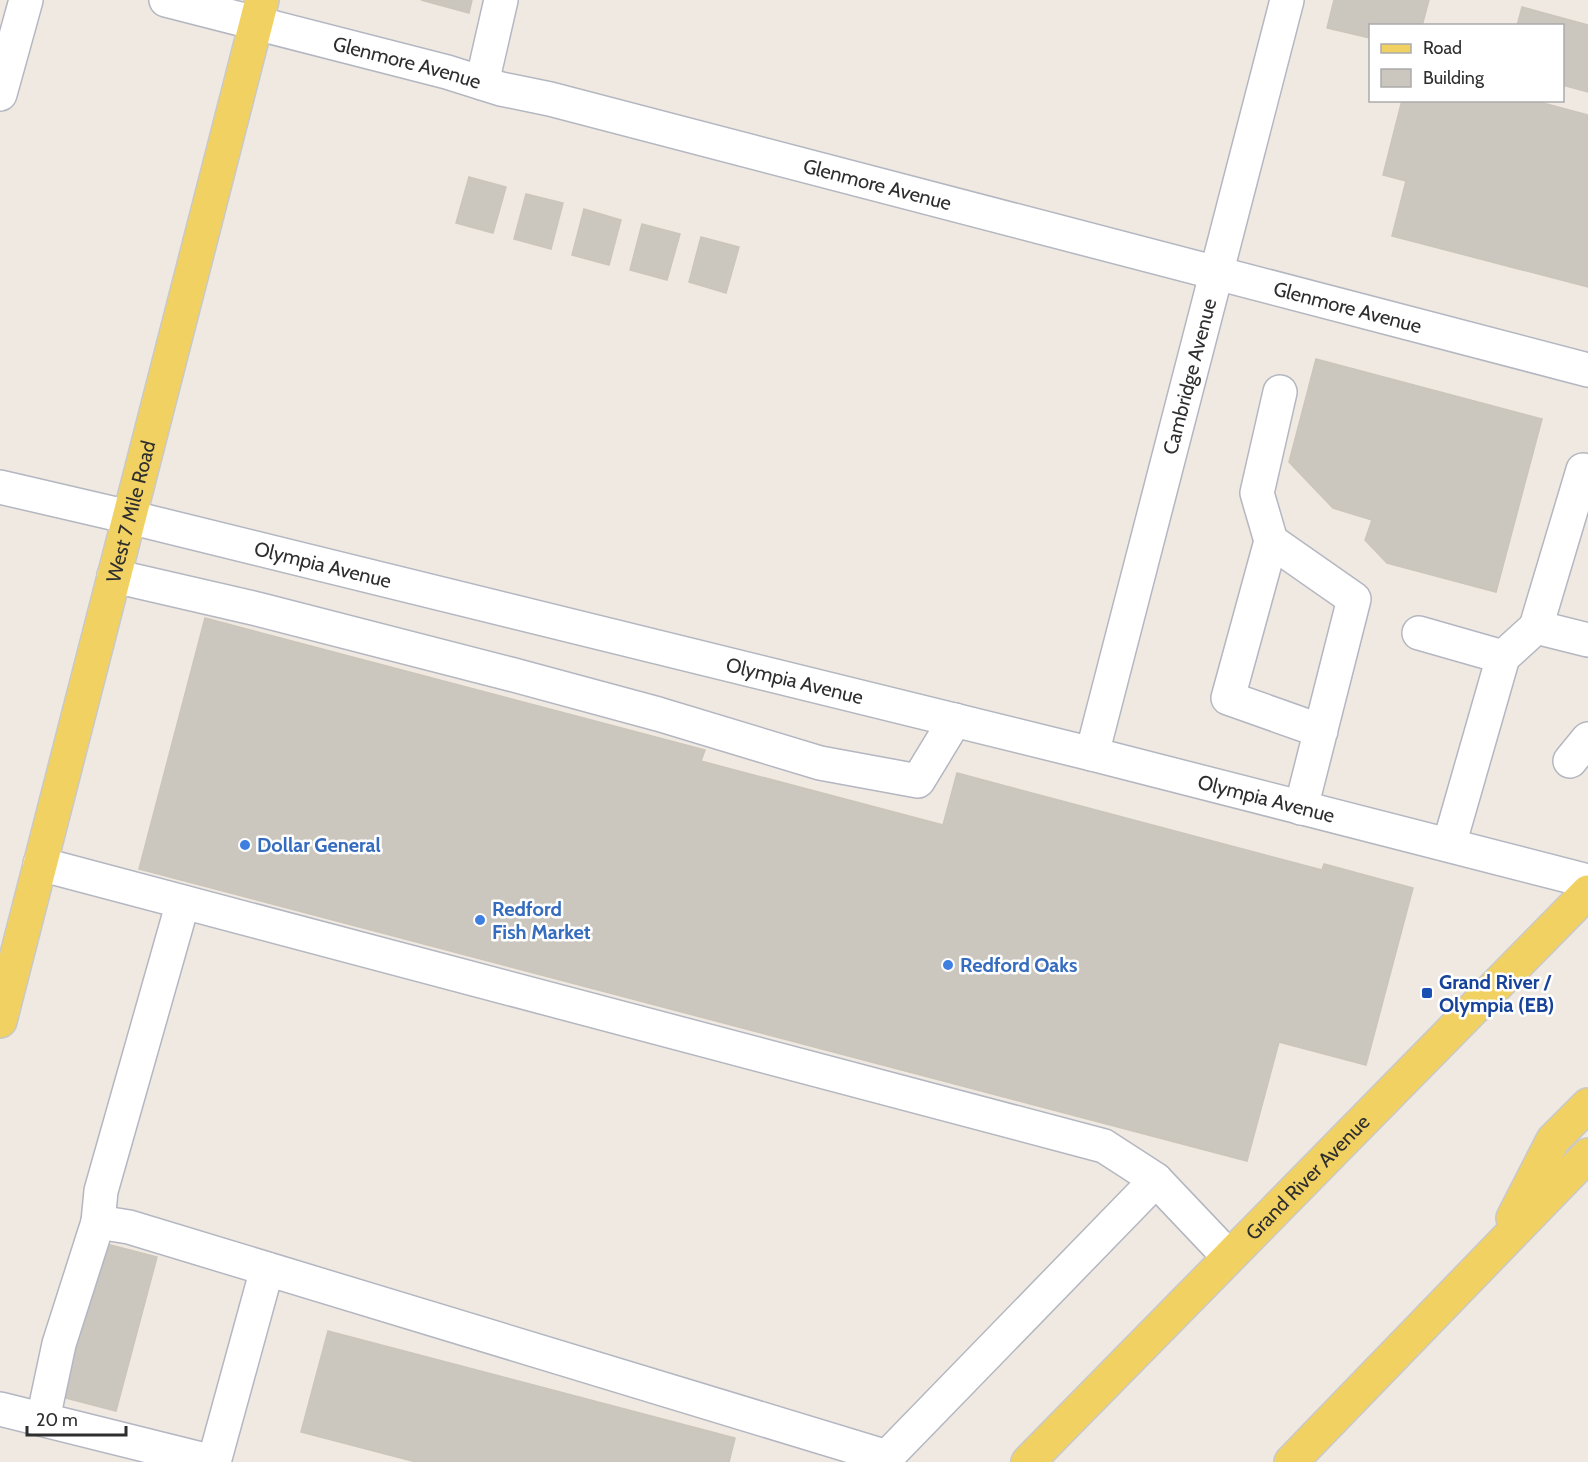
<svg xmlns="http://www.w3.org/2000/svg" width="1588" height="1462" font-family="Cabin,sans-serif">
<style>
.building{fill:#cbc7bf;stroke:#cbc5ba;stroke-width:1.5}
.lines{fill:none;stroke-linecap:round;stroke-linejoin:round}
.minor-casing{stroke:#b4b7c1;stroke-width:36}
.major-casing{stroke:#c9c9c9;stroke-width:36}
.minor{stroke:#fff;stroke-width:33}
.major{stroke:#f2d163;stroke-width:33}
.shop-dot{fill:#3f7fe0;stroke:#fff;stroke-width:2}
.transit-dot{fill:#1a4fb4;stroke:#fff;stroke-width:2}
.labels{text-anchor:middle;stroke-width:5;stroke-linejoin:round;paint-order:stroke}
.street-label{font-size:20px;fill:#2e2e2e;stroke:#fff}
.shop-label{font-size:20px;font-weight:bold;fill:#366cbe;stroke:#fff;text-anchor:start}
.transit-label{font-size:20px;font-weight:bold;fill:#164399;stroke:#fff;text-anchor:start}
</style>
<rect width="100%" height="100%" fill="#efe9e1"/>
<g class="building">
<polygon points="421,0 472,0 469,13"/>
<polygon points="1334,0 1429,0 1422,26 1370,26 1370,38 1327,28"/>
<polygon points="1522,7 1588,25 1588,92 1562,85 1562,26 1517,26"/>
<polygon points="1402,100 1532,100 1588,115 1588,287 1392,236 1406,181 1383,175"/>
<polygon points="469,177 506,187 493,233 456,223"/>
<polygon points="526,194 563,203 551,249 514,239"/>
<polygon points="584,209 621,220 609,265 572,255"/>
<polygon points="642,224 680,234 667,280 630,270"/>
<polygon points="701,237 739,247 726,293 689,282"/>
<polygon points="1316,359 1542,419 1496,592 1387,563 1365,540 1372,520 1333,508 1289,462"/>
<polygon points="205,618 705,750 701,761 943,825 957,773 1322,870 1324,864 1413,888 1366,1065 1279,1042 1247,1161 139,869"/>
<polygon points="99,1242 157,1257 116,1411 58,1396"/>
<polygon points="328,1331 735,1438 729,1462 416,1462 301,1432"/>
</g>
<g class="lines">
<defs>
<g id="minor">
<path id="s1" d="M166,0l281,72 54,17 49,10 1038,271"/>
<polyline points="482,83 501,0"/>
<polyline points="0,94 26,0"/>
<path id="s2" d="M0,487l129,30 963,237 496,127"/>
<polyline points="1271,541 1257,493 1280,392"/>
<polyline points="114,576 257,609 510,674 658,714 820,763 918,781 955,720"/>
<polyline points="1536,627 1583,470 1588,471"/>
<polyline points="1419,633 1503,657"/>
<path id="s3" d="M1092,754l195,-754"/>
<polyline points="1570,761 1588,739"/>
<polyline points="1301,808 1354,599 1271,541 1228,698 1321,731"/>
<polyline points="1449,845 1503,657 1536,627 1588,640"/>
<polyline points="40,864 1104,1146 1155,1179 1229,1257"/>
<polyline points="183,902 101,1191 98,1222 129,1227 887,1457"/>
<polyline points="0,1409 213,1462"/>
<polyline points="43,1419 59,1344 98,1222"/>
<polyline points="214,1462 267,1269"/>
<polyline points="882,1462 1156,1180"/>
</g>
<g id="major">
<path id="s4" d="M0,1021l262,-1021"/>
<polyline points="1513,1218 1553,1140 1588,1105"/>
<path id="s5" d="M1028,1462l560,-570"/>
<polyline points="1291,1462 1588,1155"/>
</g>
</defs>
<use href="#minor" class="minor-casing"/>
<use href="#major" class="major-casing"/>
<use href="#minor" class="minor"/>
<use href="#major" class="major"/>
</g>
<g class="shop-dot">
<circle cx="245" cy="845" r="6"/>
<circle cx="480" cy="920" r="6"/>
<circle cx="948" cy="965" r="6"/>
</g>
<rect class="transit-dot" x="1421" y="987" width="12" height="12" rx="3"/>
<g class="labels">
<g class="street-label">
<text dy="7" stroke="none"><textPath href="#s1" startOffset="249">Glenmore Avenue</textPath></text>
<text dy="7" stroke="none"><textPath href="#s1" startOffset="735">Glenmore Avenue</textPath></text>
<text dy="7" stroke="none"><textPath href="#s1" startOffset="1221">Glenmore Avenue</textPath></text>
<text dy="7" stroke="none"><textPath href="#s3" startOffset="390">Cambridge Avenue</textPath></text>
<text dy="7" stroke="none"><textPath href="#s4" startOffset="526">West 7 Mile Road</textPath></text>
<text dy="7" stroke="none"><textPath href="#s2" startOffset="332">Olympia Avenue</textPath></text>
<text dy="7" stroke="none"><textPath href="#s2" startOffset="818">Olympia Avenue</textPath></text>
<text dy="7" stroke="none"><textPath href="#s2" startOffset="1304">Olympia Avenue</textPath></text>
<text dy="7" stroke="none"><textPath href="#s5" startOffset="399">Grand River Avenue</textPath></text>
</g>
<g class="shop-label">
<text x="257" y="852">Dollar General</text>
<text x="492" y="916">Redford<tspan x="492" dy="23">Fish Market</tspan></text>
<text x="960" y="972">Redford Oaks</text>
</g>
<g class="transit-label">
<text x="1439" y="989">Grand River /<tspan x="1439" dy="23">Olympia (EB)</tspan></text>
</g>
</g>
<rect x="1369" y="24" width="195" height="78" fill="#ffffff" stroke="#ababab" stroke-width="1.5"/>
<rect x="1381" y="44" width="30" height="9" fill="#f2d163" stroke="#ababab" stroke-width="1.5"/>
<text x="1423" y="54" font-size="18" fill="#2e2e2e">Road</text>
<rect x="1381" y="69" width="30" height="18" fill="#cbc7bf" stroke="#ababab" stroke-width="1.5"/>
<text x="1423" y="84" font-size="18" fill="#2e2e2e">Building</text>
<path d="M27 1426v9h99v-9" fill="none" stroke="#2e2e2e" stroke-width="3"/>
<text x="36" y="1426" font-size="18" fill="#2e2e2e" stroke="#ffffff" stroke-width="4.5" paint-order="stroke">20 m</text>
</svg>
